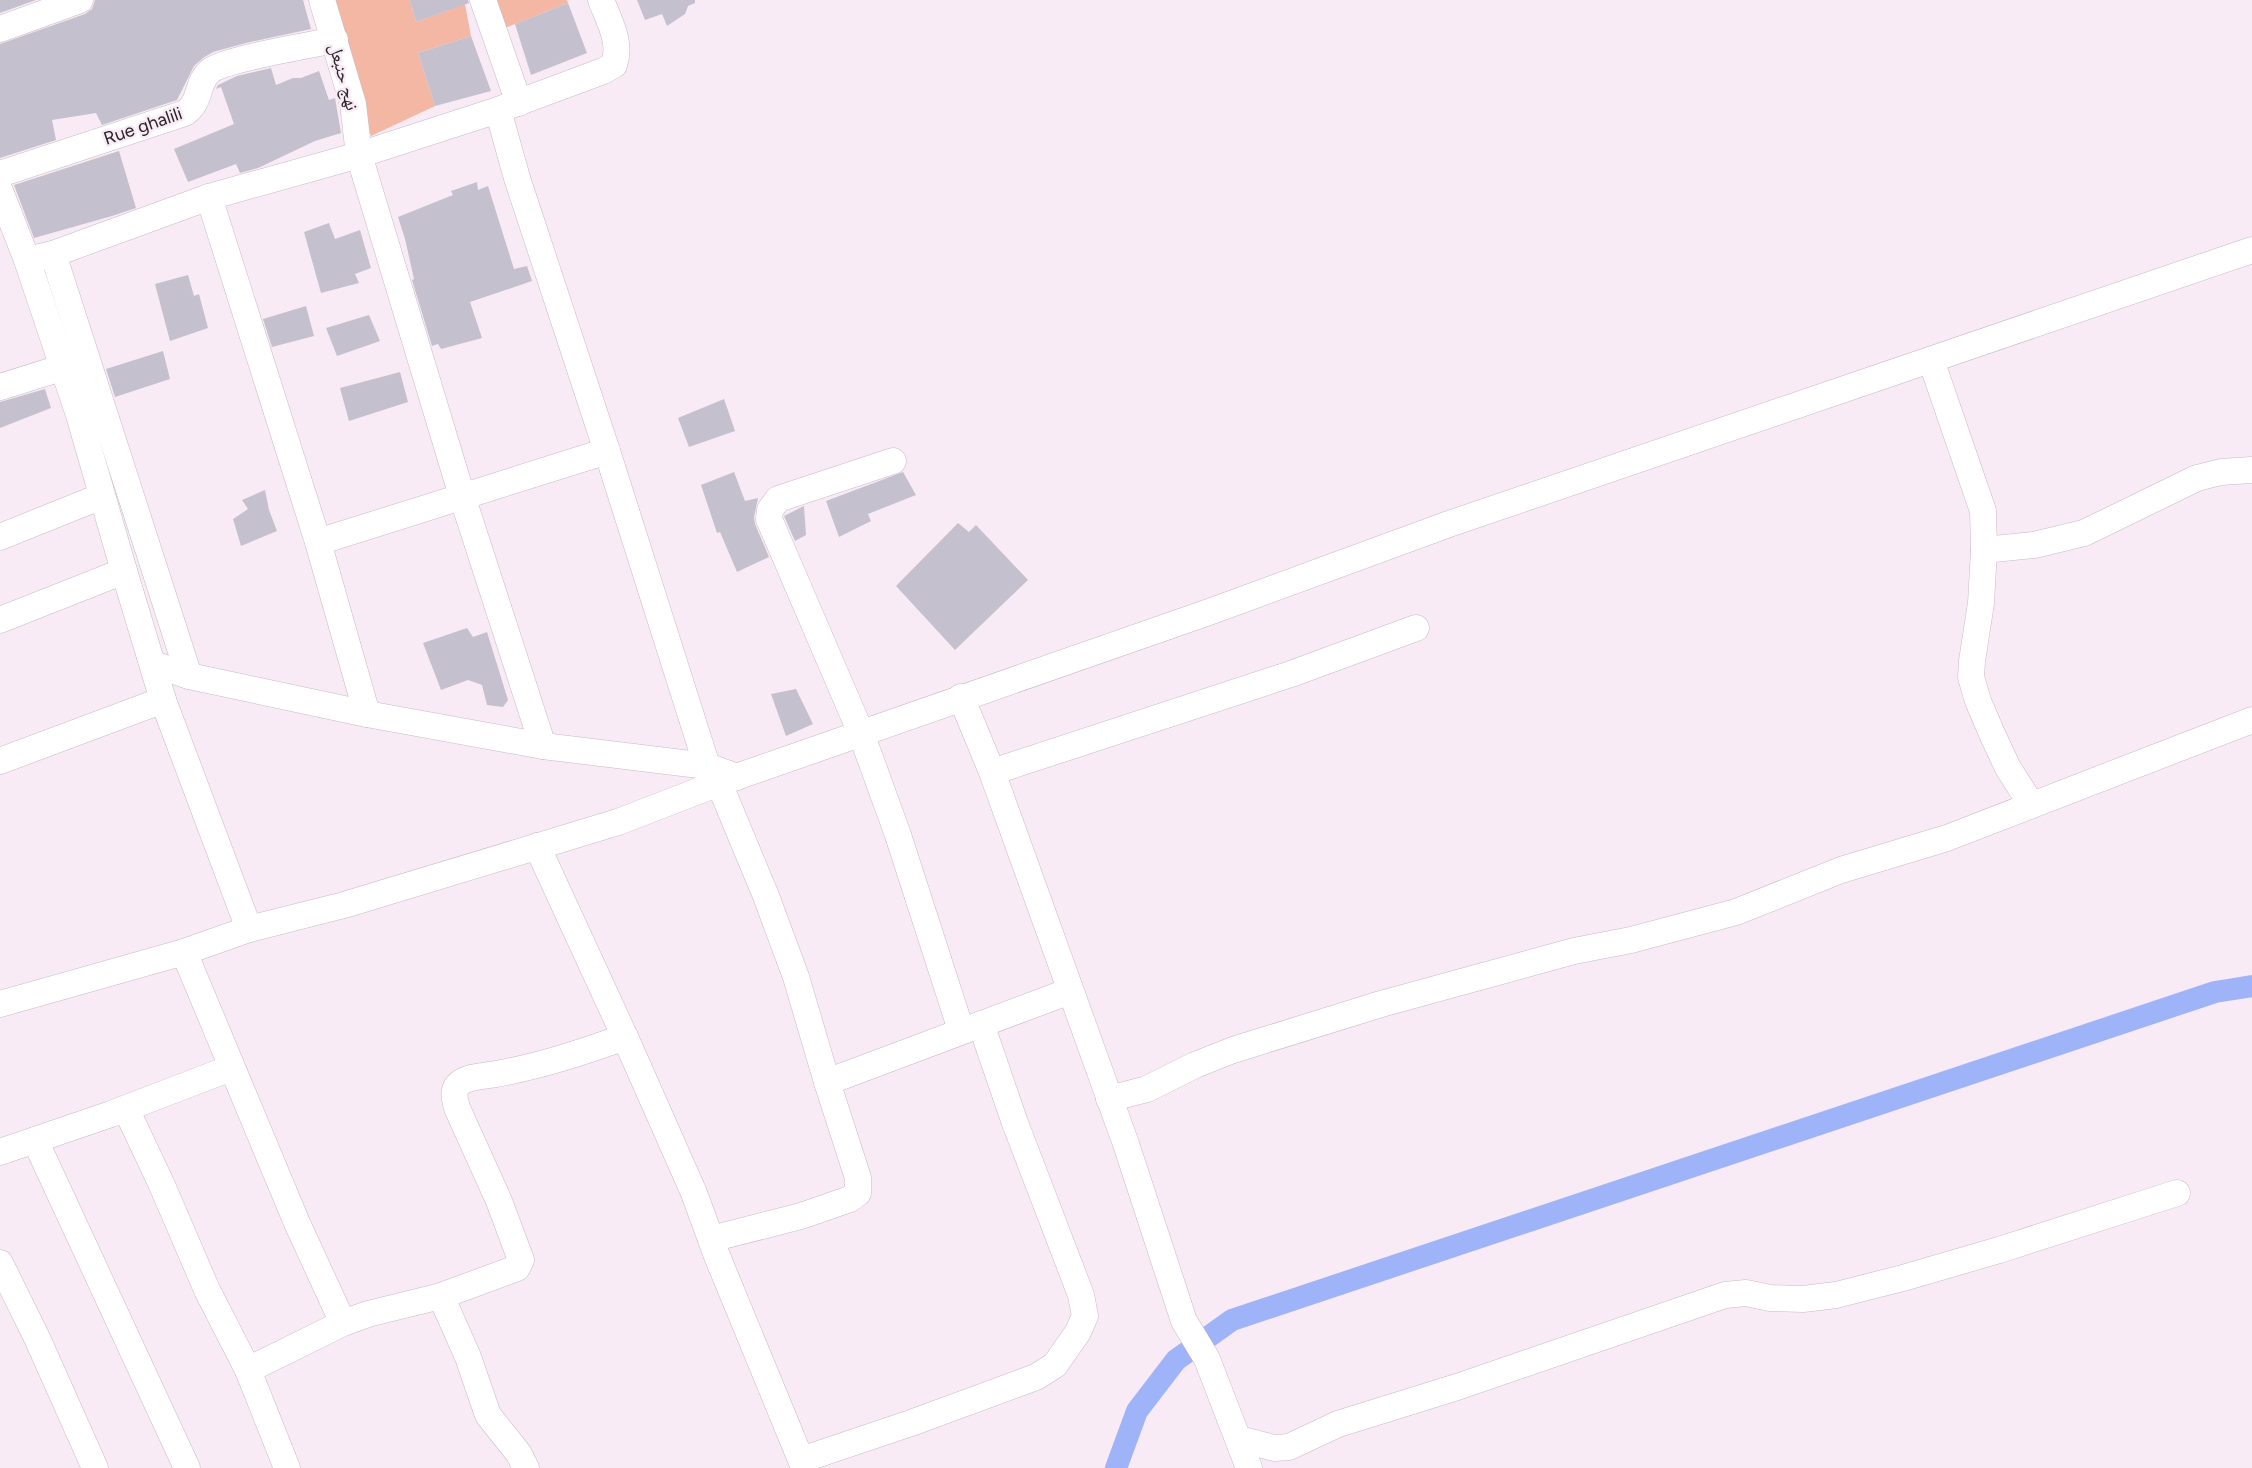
<svg xmlns="http://www.w3.org/2000/svg" width="2252" height="1468" font-family="Figtree,'Noto Naskh Arabic',sans-serif">
<style>
.green{fill:#f3b7a3}
.lines{fill:none;stroke-linecap:round;stroke-linejoin:round}
.canal{stroke:#9fb4f8;stroke-width:22}
.building{fill:#c5c0cd}
.minor-casing{stroke:#c7bac4;stroke-width:27}
.minor{stroke:#fff;stroke-width:26}
.labels{text-anchor:middle;stroke-width:5;stroke-linejoin:round;paint-order:stroke}
.street-label{font-size:18px;fill:#282427;stroke:#f9ebf5}
</style>
<rect width="100%" height="100%" fill="#f9ebf5"/>
<g class="green">
<polygon points="327,0 410,0 416,22 465,4 471,36 418,53 435,106 371,136"/>
<polygon points="496,0 567,0 568,3 505,28"/>
</g>
<g class="lines">
<polyline class="canal" points="1116,1468 1137,1411 1176,1360 1232,1320 2215,992 2252,986"/>
</g>
<g class="building">
<polygon points="0,0 36,0 0,13"/>
<polygon points="95,0 303,0 311,29 246,43 213,52 203,58 194,66 177,100 102,125 96,113 52,120 56,140 0,158 0,44 85,14 92,9"/>
<polygon points="410,0 468,0 469,3 416,22"/>
<polygon points="637,0 695,0 695,3 688,6 685,14 667,26 662,14 645,20"/>
<polygon points="568,3 587,53 531,75 515,24"/>
<polygon points="471,36 491,91 435,106 418,53"/>
<polygon points="271,68 276,85 293,78 301,78 319,71 329,100 335,98 341,133 315,141 258,168 240,173 236,164 188,182 174,149 234,124 221,87 216,89 218,85 237,76"/>
<polygon points="119,151 136,208 112,216 34,238 14,185"/>
<polygon points="477,182 478,190 488,186 514,269 527,266 532,281 470,302 482,338 441,349 438,344 432,346 412,280 414,279 405,239 398,217 453,195 451,191"/>
<polygon points="329,223 335,239 360,230 371,268 355,274 359,283 321,293 304,232"/>
<polygon points="188,275 194,296 199,294 208,328 170,341 155,284"/>
<polygon points="306,306 314,336 272,347 263,319"/>
<polygon points="369,315 380,341 337,356 326,328"/>
<polygon points="163,351 170,379 115,397 106,369"/>
<polygon points="400,372 408,402 349,421 340,388"/>
<polygon points="45,389 51,408 0,428 0,402"/>
<polygon points="724,399 735,431 689,447 678,418"/>
<polygon points="734,472 745,501 758,498 754,517 755,524 769,557 737,572 720,532 717,533 701,485"/>
<polygon points="903,472 916,495 868,514 871,521 839,537 826,501"/>
<polygon points="265,490 269,510 277,531 241,546 233,519 248,509 242,500"/>
<polygon points="804,506 806,535 795,541 784,516"/>
<polygon points="958,523 969,532 976,525 1028,580 955,650 896,586"/>
<polygon points="467,628 473,637 487,632 508,700 503,707 487,705 482,685 468,680 441,690 423,643"/>
<polygon points="796,689 813,724 786,736 771,694"/>
</g>
<g class="lines">
<defs>
<g id="minor">
<polyline points="322,0 353,104 359,155 462,496 543,746"/>
<polyline points="483,0 519,103"/>
<polyline points="0,29 80,0"/>
<path d="M498,110l105,-39 11,-6c8,-23 -5,-44 -13,-65"/>
<path d="M0,174l185,-61c17,-12 11,-30 25,-42 14,-12 102,-26 125,-31"/>
<polyline points="0,191 27,260"/>
<polyline points="209,197 318,542 367,714"/>
<polyline points="53,254 189,676"/>
<polyline points="1931,360 1983,511 1984,550 1981,603 1972,661 1971,677 1978,701 1993,736 2008,768 2031,804"/>
<polyline points="0,387 64,367"/>
<polyline points="893,461 778,499 770,510 769,519 861,733 898,835 961,1030"/>
<polyline points="0,537 102,496"/>
<polyline points="318,542 607,451"/>
<polyline points="1984,550 2034,545 2084,533 2197,478 2221,472 2252,470"/>
<polyline points="0,620 124,571"/>
<polyline points="153,664 189,676 367,714 543,746 707,766"/>
<polyline points="961,697 992,772 1126,1144 1184,1321 1207,1359 1249,1468"/>
<polyline points="0,761 163,700"/>
<polyline points="992,772 1291,674 1416,628"/>
<polyline points="719,783 766,896 796,977 827,1082 1070,991"/>
<polyline points="537,846 625,1037 694,1193 717,1256 801,1460 911,1423 1036,1377 1055,1365 1078,1332 1085,1316 1081,1295 1015,1123 981,1024"/>
<polyline points="249,929 163,700 124,571 79,415 27,260 53,254 209,197 359,155 498,110 517,178 607,451 707,766 737,777"/>
<polyline points="184,952 297,1223 343,1323 368,1314 441,1296 468,1357 488,1415 519,1454 526,1468"/>
<polyline points="0,1004 184,952 249,929 344,905 618,822 719,783 1209,612 1449,524 2252,250"/>
<polyline points="1109,1099 1147,1089 1195,1065 1233,1050 1381,1004 1574,951 1631,940 1736,912 1841,870 1947,838 2252,720"/>
<polyline points="126,1109 161,1183 207,1290 248,1370"/>
<polyline points="35,1140 187,1468"/>
<polyline points="0,1152 111,1114 231,1068"/>
<polyline points="711,1239 801,1216 850,1199 858,1193 858,1178 827,1082"/>
<polyline points="0,1263 37,1338 95,1468"/>
<path d="M441,1296l76,-28 4,-8 -22,-59 -42,-93c-2,-9 -6,-18 3,-25 9,-7 26,-7 36,-9 45,-8 87,-22 129,-37"/>
<polyline points="1239,1439 1274,1448 1289,1447 1338,1424 1457,1387 1725,1295 1746,1293 1770,1298 1803,1299 1836,1295 1903,1278 1999,1250 2177,1193"/>
<polyline points="287,1468 248,1370 343,1323"/>
</g>
</defs>
<use href="#minor" class="minor-casing"/>
<use href="#minor" class="minor"/>
</g>
<g class="labels">
<g class="street-label">
<text transform="translate(344 77) rotate(75)" y="6">نهج حنبعل</text>
<text transform="translate(143 126) rotate(-19)" y="6">Rue ghalili</text>
</g>
</g>
</svg>
